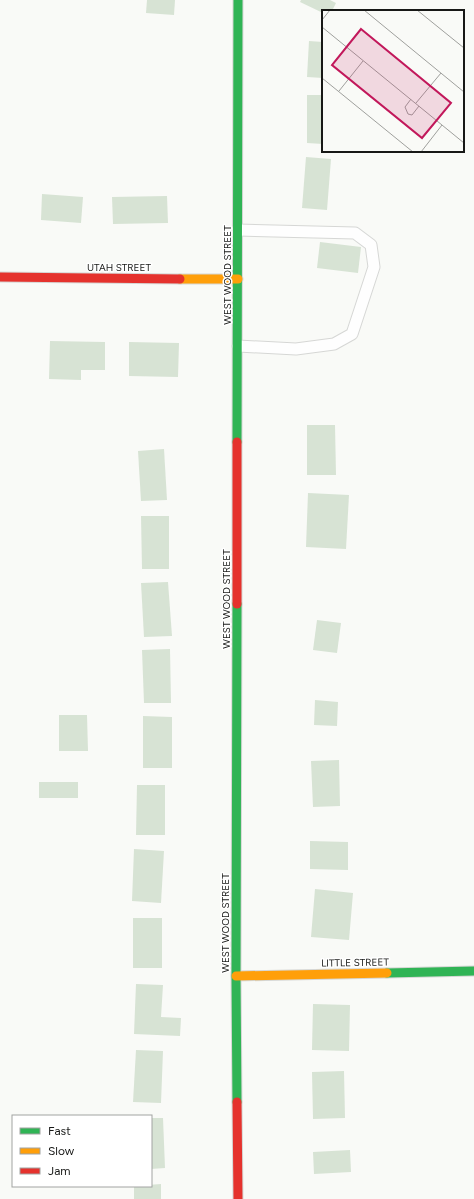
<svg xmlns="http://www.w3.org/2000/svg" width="474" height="1199" font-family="Figtree,sans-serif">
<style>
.building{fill:#d7e3d4}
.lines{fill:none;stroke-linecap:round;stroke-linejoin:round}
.lane-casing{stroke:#d6d7d5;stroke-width:13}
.fast-casing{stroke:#d6d7d5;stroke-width:11}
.slow-casing{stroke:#d6d7d5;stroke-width:11}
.jam-casing{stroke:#d6d7d5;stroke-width:11}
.lane{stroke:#fefefe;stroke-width:11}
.fast{stroke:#30b455;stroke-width:9}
.slow{stroke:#ff9f0a;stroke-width:9}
.jam{stroke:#e5322d;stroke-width:9}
.labels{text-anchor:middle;stroke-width:3;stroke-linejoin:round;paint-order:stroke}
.street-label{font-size:10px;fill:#171816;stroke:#fff}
.inset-road{fill:none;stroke:#9fa09d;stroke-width:1}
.view{fill:#c2185b;fill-opacity:0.15;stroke:#c2185b;stroke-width:2}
.inset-edge{fill:none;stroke:#171816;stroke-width:2}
</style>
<rect width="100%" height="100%" fill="#f9faf7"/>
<g class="building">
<polygon points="147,0 175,0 174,15 146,13"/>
<polygon points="301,0 330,0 336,3 332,11 323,11 323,13 300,2"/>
<polygon points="309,41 323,42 323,78 307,77"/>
<polygon points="307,95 323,95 323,144 307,143"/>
<polygon points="306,157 331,159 327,210 302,208"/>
<polygon points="42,194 83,197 81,223 41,220"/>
<polygon points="167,196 168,223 113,224 112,197"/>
<polygon points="320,242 361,247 358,273 317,268"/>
<polygon points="50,341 105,342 105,370 81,370 81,380 49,379"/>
<polygon points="129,342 179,343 178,377 129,376"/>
<polygon points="307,425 335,425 336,475 307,475"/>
<polygon points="164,449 167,500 141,501 138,451"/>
<polygon points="308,493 349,495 346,549 306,547"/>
<polygon points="141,516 169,516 169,569 142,569"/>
<polygon points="168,582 172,636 144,637 141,583"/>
<polygon points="317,620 341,623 337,653 313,650"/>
<polygon points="170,649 171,703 144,703 142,650"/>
<polygon points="315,700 338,702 337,726 314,725"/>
<polygon points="59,715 87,715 88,751 59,751"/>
<polygon points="143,716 172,717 172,768 143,768"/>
<polygon points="339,760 340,806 313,807 311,761"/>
<rect x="39" y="782" width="39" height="16"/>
<polygon points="137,785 165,785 165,835 136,835"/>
<polygon points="310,841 348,842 348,870 310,869"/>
<polygon points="134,849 164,851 161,903 132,901"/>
<polygon points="315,889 353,893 349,940 311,937"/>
<rect x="133" y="918" width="29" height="50"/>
<polygon points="136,984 163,985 161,1017 181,1018 180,1036 134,1034"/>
<polygon points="313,1004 350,1005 349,1051 312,1050"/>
<polygon points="136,1050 163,1051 161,1103 133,1102"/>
<polygon points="344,1071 345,1118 313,1119 312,1072"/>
<polygon points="151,1118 163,1118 165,1168 151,1169"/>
<polygon points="350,1150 351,1172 314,1174 313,1152"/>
<polygon points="161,1184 161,1199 134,1199 134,1186"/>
</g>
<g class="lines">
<defs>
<polyline id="lane" points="238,346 296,349 334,344 352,334 374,267 371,245 355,233 238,230"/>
<g id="fast">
<polyline points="237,442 238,0"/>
<polyline points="237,604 236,976 237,1102"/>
<polyline points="387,973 474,971"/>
</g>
<g id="slow">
<polyline points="180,279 238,279"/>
<polyline points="236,976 387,973"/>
</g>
<g id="jam">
<polyline points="0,277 180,279"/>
<polyline points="237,604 237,442"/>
<polyline points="237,1102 238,1199"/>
</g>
</defs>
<use href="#lane" class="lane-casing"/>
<use href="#fast" class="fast-casing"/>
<use href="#slow" class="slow-casing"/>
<use href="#jam" class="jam-casing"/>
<use href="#lane" class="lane"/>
<use href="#fast" class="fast"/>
<use href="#slow" class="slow"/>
<use href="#jam" class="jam"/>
</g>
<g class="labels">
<g class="street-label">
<text x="119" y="271">UTAH STREET</text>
<text transform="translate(227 275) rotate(-90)" y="4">WEST WOOD STREET</text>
<text transform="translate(226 599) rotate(-90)" y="4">WEST WOOD STREET</text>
<text transform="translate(225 923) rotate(-90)" y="4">WEST WOOD STREET</text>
<text transform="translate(355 962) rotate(-1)" y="4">LITTLE STREET</text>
</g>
</g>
<g transform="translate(322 10)">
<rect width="142" height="142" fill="#f9faf7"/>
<path class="inset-road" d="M42,0l100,82M95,0l47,38M0,10l8,-10M0,17l142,116M0,68l91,74M17,81l24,-30M89,89l-6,8 3,7 4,1 7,-9M94,93l25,-30M99,142l21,-27"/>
<path class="view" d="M39,19l90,74 -29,35 -90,-73z"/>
<rect width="142" height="142" class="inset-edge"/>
</g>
<rect x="12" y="1115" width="140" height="72" fill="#ffffff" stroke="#a2a3a2"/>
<rect x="20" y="1128" width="20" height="6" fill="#30b455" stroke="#a2a3a2"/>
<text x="48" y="1135" font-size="12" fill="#171816">Fast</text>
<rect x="20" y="1148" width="20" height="6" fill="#ff9f0a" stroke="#a2a3a2"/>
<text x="48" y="1155" font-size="12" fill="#171816">Slow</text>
<rect x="20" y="1168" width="20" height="6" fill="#e5322d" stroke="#a2a3a2"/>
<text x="48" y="1175" font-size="12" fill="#171816">Jam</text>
</svg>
